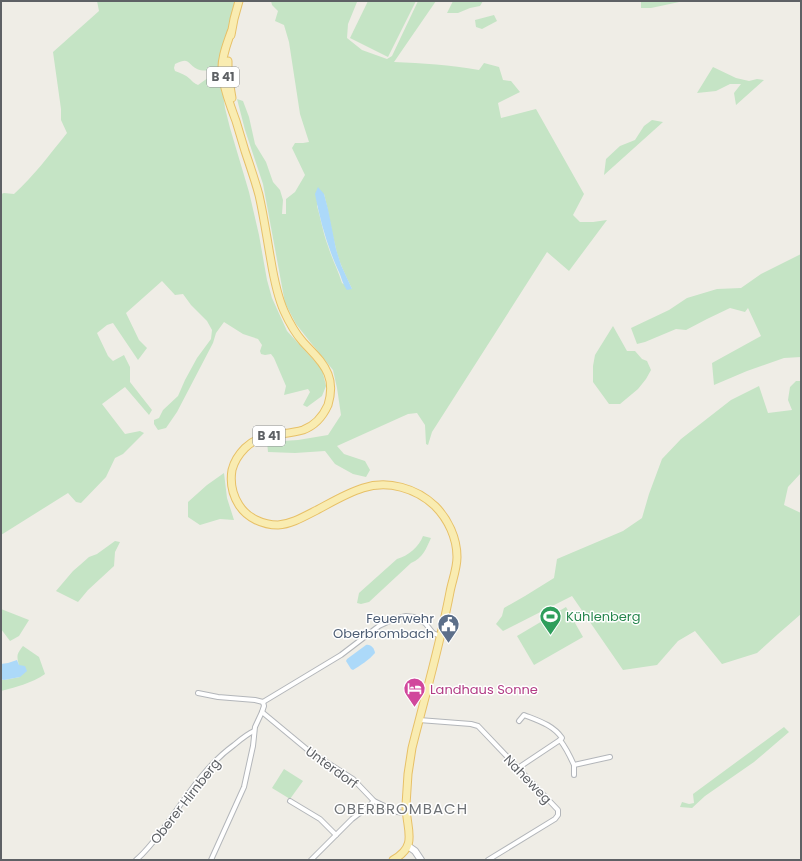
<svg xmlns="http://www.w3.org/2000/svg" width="802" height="861" font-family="Poppins,sans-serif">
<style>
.green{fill:#c5e4c5;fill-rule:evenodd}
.water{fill:#acd9f9}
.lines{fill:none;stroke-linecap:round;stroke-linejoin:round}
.street-casing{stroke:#b3b6ba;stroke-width:6}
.secondary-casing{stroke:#b2b5ba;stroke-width:8}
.primary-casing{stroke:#e7c067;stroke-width:9}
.street{stroke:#fff;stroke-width:4}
.secondary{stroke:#fff;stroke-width:6}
.primary{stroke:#f9ecb1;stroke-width:7}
.labels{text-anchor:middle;stroke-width:3;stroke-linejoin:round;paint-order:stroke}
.shield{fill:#fff;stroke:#8e9093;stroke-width:1}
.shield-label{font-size:12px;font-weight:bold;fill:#5e6165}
.leisure-label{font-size:13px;fill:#27864d;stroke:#fff;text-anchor:start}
.service-label{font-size:13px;fill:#4e5e75;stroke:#fff;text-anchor:end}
.hotel-label{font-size:13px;fill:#b23c85;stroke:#fff;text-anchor:start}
.street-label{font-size:13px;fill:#5e6165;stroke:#fff}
.quarter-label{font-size:15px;letter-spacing:1px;fill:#6f7377;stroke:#fff}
</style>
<rect width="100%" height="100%" fill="#efede6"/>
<g class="green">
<path d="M97,1h138l-14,57 -2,10c-7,2 -15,4 -22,1 -11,-6 -7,-12 -22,-5l-1,4 1,3c5,2 11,4 15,8 3,3 4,4 8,6l14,-10 7,1 2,4 4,28 5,20 19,64 10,43 8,45 5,18 15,33 35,38 4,17 -4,10 -15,11 -4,-2 7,-13 -2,-3 -24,6 2,-9 -12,-28 -3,-4 -6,1 -4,-1 -1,-3 2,-6 -4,-6 -15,-5 -19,-12 -8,11 -3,10 -36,69 -11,16 -8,2 -4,-6v-4l5,-2 4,-8 15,-14 7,-16 12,-22 14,-19 1,-9 -5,-9 -16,-16 -8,-11 -8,1 -13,-14 -36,32 13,27 8,8 -9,12 -25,-37 -6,2 -10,8 11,23 5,5 11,-6 6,12v15l22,28 -3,5 -24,-28 -23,17 23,30 15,-3 4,2 -21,21 -8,4 -9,19 -25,26 -5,-1 -8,-9 -67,42v-341l3,-1 10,1c20,-18 36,-40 53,-61l-6,-13v-11l-8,-57 46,-41z"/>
<path d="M271,1h86v1l-9,22 -1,14 15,12 25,9 5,-3 26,-55h18l-42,61c28,1 56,3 85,8l5,-7 15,4 4,13 8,1 9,11 -22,11 3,15 35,-9 48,85 -11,21 7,7h13l14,-2 -38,51 -22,-19 -115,180 -4,13 -2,-1 -1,-19 -8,-12 -9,1 -71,32 7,8 21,7 5,9 -4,7 -13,-3 -18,-10 -10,-13 -30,2 -27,-1 -1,-10 31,-2 30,-5 13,-20 -4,-27 -4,-18 -22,-27 -15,-19 -11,-21 -22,-119 -18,-54 -8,-31 6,2 6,16 6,27 11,18 7,20 7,8 3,10 -1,14h4v-15l9,-7 10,-17 -13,-27 3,-5h8l6,-1 -9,-28 -11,-72 -5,-17 -9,-4 3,-10 -6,-6zM324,194c5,18 7,37 12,55 3,14 10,27 16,40l-10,-6c-4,-13 -10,-24 -14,-37 -5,-13 -7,-27 -11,-40z"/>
<polygon points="368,1 416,1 388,57 350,38"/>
<polygon points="453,1 483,1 480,6 470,8 458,13 447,13"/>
<polygon points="641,1 684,1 651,8 641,8"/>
<polygon points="494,15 497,21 482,29 476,27 475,20"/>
<polygon points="713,67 736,78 749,81 757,79 764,80 736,105 734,93 741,84 730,84 716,91 697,93"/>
<polygon points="652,120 663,122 604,175 606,159 620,146 635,140 644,126"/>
<polygon points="801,254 801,357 784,358 747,371 714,385 712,363 761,336 748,308 745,312 730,308 707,319 686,330 676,329 645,342 637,344 631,328 669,310 687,298 717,289 741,288 761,274"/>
<polygon points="613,326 627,351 635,351 642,359 647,361 651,370 646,379 638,389 620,404 609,404 593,382 593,366 595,355"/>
<polygon points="796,381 801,381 801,473 788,487 784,505 801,513 801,614 778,634 757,653 722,664 695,631 678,641 657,665 623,670 572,596 503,631 496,624 502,616 504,608 525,596 554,578 557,559 623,531 642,518 649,494 662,459 681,439 731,400 759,386 768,413 792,410 788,400 790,387"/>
<polygon points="224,473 227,498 234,520 220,519 200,525 188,517 188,502 207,485"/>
<path d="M423,536l8,2c-5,11 -8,20 -20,25l-42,39 -8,2 -4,-1 2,-10 38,-34c11,-3 22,-12 26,-23z"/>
<polygon points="115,541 120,542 115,552 114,566 88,590 78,602 56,591 73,571 80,565 89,557 97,554"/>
<polygon points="566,607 583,637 534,665 517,636"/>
<polygon points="1,609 29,620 19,636 10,641 1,629"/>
<path d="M23,646l16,11 6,17c-13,9 -29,13 -44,17v-12l3,1 16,-3c0,-4 0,-8 -1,-11 -2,-11 -3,-11 4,-20z"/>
<polygon points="784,727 789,732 754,762 705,796 692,808 680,807 682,802 689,804 694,803 693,794"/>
<polygon points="284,769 303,781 290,799 272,788"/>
</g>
<g class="water">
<path d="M318,187l6,7 4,15 8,40 5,16 11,24 -5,1c-5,-7 -5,-12 -9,-20 -11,-24 -18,-50 -23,-76z"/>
<path d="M366,645c5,-1 8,3 9,8 -6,7 -14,12 -22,17l-2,-1 -5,-8 1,-2z"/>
<polygon points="17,660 19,665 25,666 27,671 20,677 4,680 1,679 1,664 8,663"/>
</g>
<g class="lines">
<defs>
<g id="street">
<polyline points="198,693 218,697 255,700 263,702"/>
<polyline points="263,702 341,655 379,626 394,619 406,616 414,617 425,623 433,633 440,636"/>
<polyline points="262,712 309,751 353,779 374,801 397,812 406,813"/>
<polyline points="419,720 471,724 478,726 558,810 558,815 555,819 488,860"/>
<path d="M519,721l5,-6c15,6 29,10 38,23l-2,2"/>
<polyline points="574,765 574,775"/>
<path d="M518,768l42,-28c6,8 10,16 14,25l36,-8"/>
<polyline points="290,801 320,819 336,835"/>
<path d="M136,860c12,-10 21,-23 30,-35 21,-29 39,-59 68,-80 6,-5 13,-11 20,-14"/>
<polyline points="211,860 244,787 253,746 255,727 262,712 264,706 263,702"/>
<polyline points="311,860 352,819 369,806 374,801"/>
</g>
<polyline id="secondary" points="408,846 415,851 421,860"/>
<g id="primary">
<path d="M231,32c-4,12 -10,26 -9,40 2,17 8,33 14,49 3,10 6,20 9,30 5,15 10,29 14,44 5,22 8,44 12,66 3,18 6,34 13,50 5,11 11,22 19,31 9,10 20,19 25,32 4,10 3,21 0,31 -5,11 -14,21 -25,25 -20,6 -42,2 -58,18 -6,6 -11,14 -13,22 -2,12 0,24 7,35 8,13 24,20 39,20 14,-1 27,-9 39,-15 15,-8 30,-17 46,-22 25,-8 53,0 72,18 13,13 22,32 22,51 0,12 -5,24 -7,35 -10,53 -25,104 -38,156l-4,26 -2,31c0,24 13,41 -13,55"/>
<polyline points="231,35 234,19 239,1"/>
<polyline points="228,61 228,74 232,98"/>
</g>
</defs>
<use href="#street" class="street-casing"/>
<use href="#secondary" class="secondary-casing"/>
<use href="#primary" class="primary-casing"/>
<use href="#street" class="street"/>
<use href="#secondary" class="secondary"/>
<use href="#primary" class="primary"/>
</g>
<defs>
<symbol id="stadium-pin" viewBox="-11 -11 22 30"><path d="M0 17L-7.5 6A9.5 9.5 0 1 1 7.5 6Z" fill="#2e9e5b" stroke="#fff"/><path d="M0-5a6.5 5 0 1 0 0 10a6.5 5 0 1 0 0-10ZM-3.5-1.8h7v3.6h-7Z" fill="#fff"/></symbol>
<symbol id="civic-pin" viewBox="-11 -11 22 30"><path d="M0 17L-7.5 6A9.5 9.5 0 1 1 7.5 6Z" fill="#5c6f8a" stroke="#fff"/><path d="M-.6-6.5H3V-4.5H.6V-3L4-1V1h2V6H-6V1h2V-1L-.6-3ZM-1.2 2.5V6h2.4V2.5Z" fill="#fff"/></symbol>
<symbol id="hotel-pin" viewBox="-11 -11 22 30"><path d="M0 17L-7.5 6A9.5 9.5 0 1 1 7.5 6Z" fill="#d1479c" stroke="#fff"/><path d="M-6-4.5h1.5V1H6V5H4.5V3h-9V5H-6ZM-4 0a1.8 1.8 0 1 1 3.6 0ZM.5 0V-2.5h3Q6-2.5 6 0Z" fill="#fff"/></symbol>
</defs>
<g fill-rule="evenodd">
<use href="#stadium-pin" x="538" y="604" width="25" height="34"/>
<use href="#civic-pin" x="436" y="612" width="25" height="34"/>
<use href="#hotel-pin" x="402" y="676" width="25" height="34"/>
</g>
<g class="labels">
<g class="shield">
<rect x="207" y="67" width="32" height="20" rx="3"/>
<rect x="253" y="426" width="32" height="20" rx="3"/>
</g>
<g class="shield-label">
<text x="223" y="81">B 41</text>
<text x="269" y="440">B 41</text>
</g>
<g class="leisure-label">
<text x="566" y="621">Kühlenberg</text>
</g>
<g class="service-label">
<text x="434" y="623">Feuerwehr<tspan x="434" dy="15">Oberbrombach</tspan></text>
</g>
<g class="hotel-label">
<text x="430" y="694">Landhaus Sonne</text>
</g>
<g class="street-label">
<text transform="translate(332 767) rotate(36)" y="5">Unterdorf</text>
<text transform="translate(528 779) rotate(46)" y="5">Naheweg</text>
<text transform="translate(185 801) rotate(-52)" y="5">Oberer Hirnberg</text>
</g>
<g class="quarter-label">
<text x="401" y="814">OBERBROMBACH</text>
</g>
</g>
<rect width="802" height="861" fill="none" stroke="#5e6165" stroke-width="4"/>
</svg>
